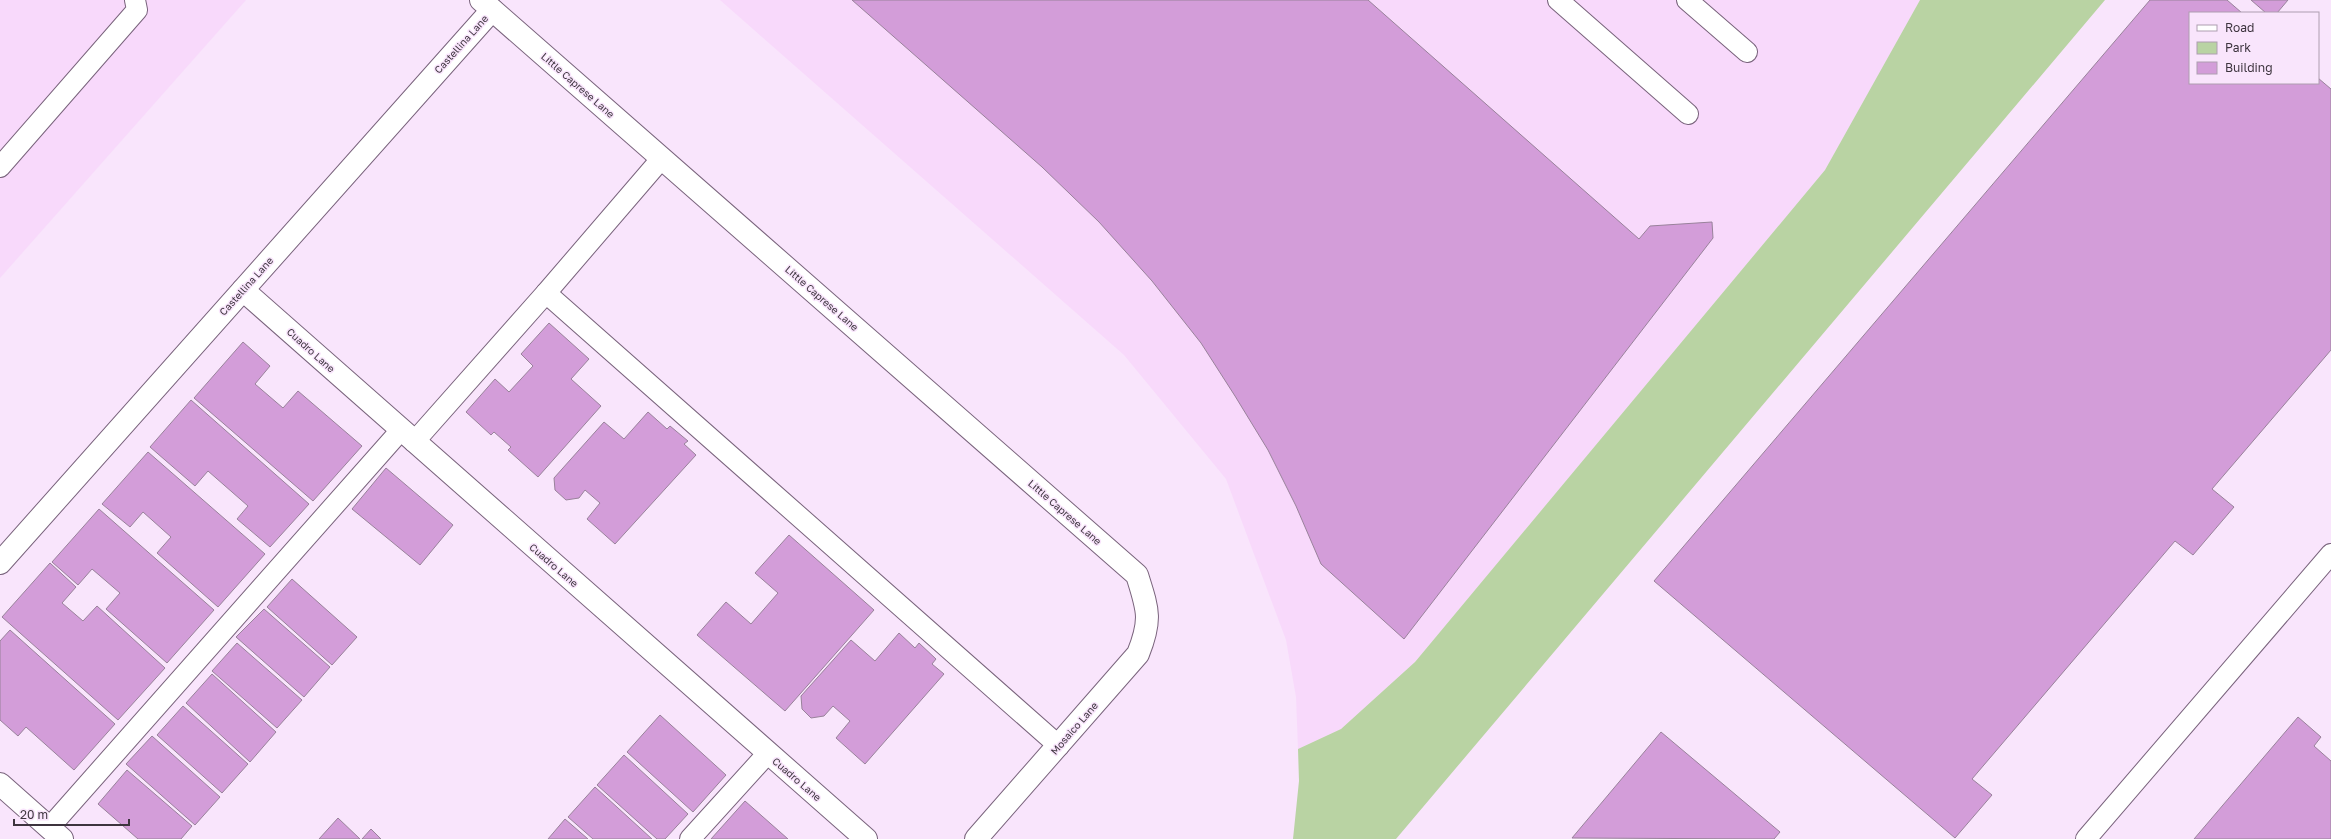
<svg xmlns="http://www.w3.org/2000/svg" width="2331" height="839" font-family="'Golos Text',sans-serif">
<style>
.built{fill:#f8d9fb}
.green{fill:#b9d3a3}
.building{fill:#d39dd9;stroke:#99829b}
.lines{fill:none;stroke-linecap:round;stroke-linejoin:round}
.lane-casing{stroke:#79637c;stroke-width:22}
.street-casing{stroke:#79637c;stroke-width:24}
.lane{stroke:#fff;stroke-width:20}
.street{stroke:#fff;stroke-width:22}
.labels{text-anchor:middle;stroke-width:3;stroke-linejoin:round;paint-order:stroke}
.street-label{font-size:10px;fill:#3d343e;stroke:#f9e5fc}
</style>
<rect width="100%" height="100%" fill="#f9e5fc"/>
<g class="built">
<polygon points="0,0 246,0 0,278"/>
<polygon points="720,0 1920,0 1825,170 1415,662 1341,729 1298,749 1296,697 1286,640 1226,479 1124,355"/>
</g>
<polygon class="green" points="1920,0 2105,0 1396,839 1293,839 1299,781 1298,749 1341,729 1415,662 1825,170"/>
<g class="building">
<polygon points="852,0 1368,0 1639,239 1650,226 1712,222 1713,238 1404,639 1321,564 1296,506 1268,450 1235,396 1201,343 1152,281 1099,222 1042,167"/>
<polygon points="2150,0 2227,0 2242,13 2190,13 2190,83 2318,83 2318,78 2331,89 2331,350 2212,489 2234,507 2193,555 2175,541 1972,779 1992,795 1955,838 1654,581"/>
<polygon points="2251,0 2288,0 2277,13 2266,13"/>
<polygon points="549,323 589,359 571,379 601,406 538,477 508,450 511,447 494,432 491,435 466,412 495,379 509,392 533,366 521,354"/>
<polygon points="243,342 270,366 255,384 283,408 298,391 362,446 313,501 194,398"/>
<polygon points="191,400 309,504 270,547 237,519 248,506 208,471 195,486 150,447"/>
<polygon points="648,412 667,429 670,426 688,441 684,444 696,455 615,544 587,519 600,503 585,490 579,498 566,500 555,490 554,478 604,422 624,439"/>
<polygon points="148,452 265,554 218,607 157,553 171,537 143,512 130,527 102,504"/>
<polygon points="386,468 453,525 420,565 352,509"/>
<polygon points="99,509 214,610 167,663 106,609 120,593 92,569 78,585 52,562"/>
<polygon points="789,535 874,610 785,711 697,635 726,602 751,624 778,593 755,573"/>
<polygon points="50,563 76,587 62,603 83,621 97,606 165,668 118,720 2,617"/>
<polygon points="292,579 357,637 332,665 267,607"/>
<polygon points="264,609 330,667 304,697 236,637"/>
<polygon points="10,630 115,724 74,770 26,727 18,736 0,720 0,641"/>
<polygon points="899,633 915,648 919,643 936,659 932,664 944,674 865,764 836,738 850,721 833,706 824,716 811,718 802,709 801,696 851,640 875,661"/>
<polygon points="237,643 302,700 277,728 212,671"/>
<polygon points="212,674 276,732 250,762 186,703"/>
<polygon points="183,706 248,764 222,793 157,735"/>
<polygon points="660,715 726,775 693,812 627,752"/>
<polygon points="2298,717 2321,737 2314,746 2331,761 2331,839 2194,839"/>
<polygon points="1661,732 1780,832 1774,839 1572,838"/>
<polygon points="152,736 220,797 195,825 126,764"/>
<polygon points="624,755 688,814 665,839 657,839 597,785"/>
<polygon points="127,770 192,826 181,839 138,839 98,804"/>
<polygon points="595,787 652,839 593,839 568,817"/>
<polygon points="745,801 788,839 711,839"/>
<polygon points="338,818 360,839 319,839"/>
<polygon points="565,819 588,839 548,839"/>
<polygon points="371,829 381,839 362,839"/>
</g>
<g class="lines">
<defs>
<g id="lane">
<polyline points="1558,0 1688,114"/>
<polyline points="1687,0 1747,52"/>
<polyline points="0,167 137,10 135,0"/>
<polyline points="546,293 662,158"/>
<polyline points="414,442 546,293 1059,746"/>
<polyline points="49,828 401,430"/>
<polyline points="690,839 768,753"/>
<polyline points="2086,839 2331,554"/>
</g>
<g id="street">
<path d="M481,0l656,575c11,35 15,44 1,79l-162,185"/>
<polyline points="243,290 866,839"/>
<polyline points="0,563 492,10"/>
<polyline points="0,784 62,839"/>
</g>
</defs>
<use href="#lane" class="lane-casing"/>
<use href="#street" class="street-casing"/>
<use href="#lane" class="lane"/>
<use href="#street" class="street"/>
</g>
<g class="labels">
<g class="street-label">
<text transform="translate(461 44) rotate(-48)" y="4">Castellina Lane</text>
<text transform="translate(578 85) rotate(41)" y="4">Little Caprese Lane</text>
<text transform="translate(246 286) rotate(-48)" y="4">Castellina Lane</text>
<text transform="translate(822 298) rotate(41)" y="4">Little Caprese Lane</text>
<text transform="translate(311 350) rotate(42)" y="4">Cuadro Lane</text>
<text transform="translate(1065 512) rotate(41)" y="4">Little Caprese Lane</text>
<text transform="translate(554 565) rotate(41)" y="4">Cuadro Lane</text>
<text transform="translate(1074 728) rotate(-49)" y="4">Mosaico Lane</text>
<text transform="translate(797 779) rotate(41)" y="4">Cuadro Lane</text>
</g>
</g>
<rect x="2189" y="12" width="130" height="72" fill="#f9e5fc" stroke="#ae9eb0"/>
<rect x="2197" y="25" width="20" height="6" fill="#ffffff" stroke="#ae9eb0"/>
<text x="2225" y="32" font-size="12" fill="#3d343e">Road</text>
<rect x="2197" y="42" width="20" height="12" fill="#b9d3a3" stroke="#ae9eb0"/>
<text x="2225" y="52" font-size="12" fill="#3d343e">Park</text>
<rect x="2197" y="62" width="20" height="12" fill="#d39dd9" stroke="#ae9eb0"/>
<text x="2225" y="72" font-size="12" fill="#3d343e">Building</text>
<path d="M14 819v6h115v-6" fill="none" stroke="#3d343e" stroke-width="2"/>
<text x="20" y="819" font-size="12" fill="#3d343e" stroke="#f9e5fc" stroke-width="3" paint-order="stroke">20 m</text>
</svg>
